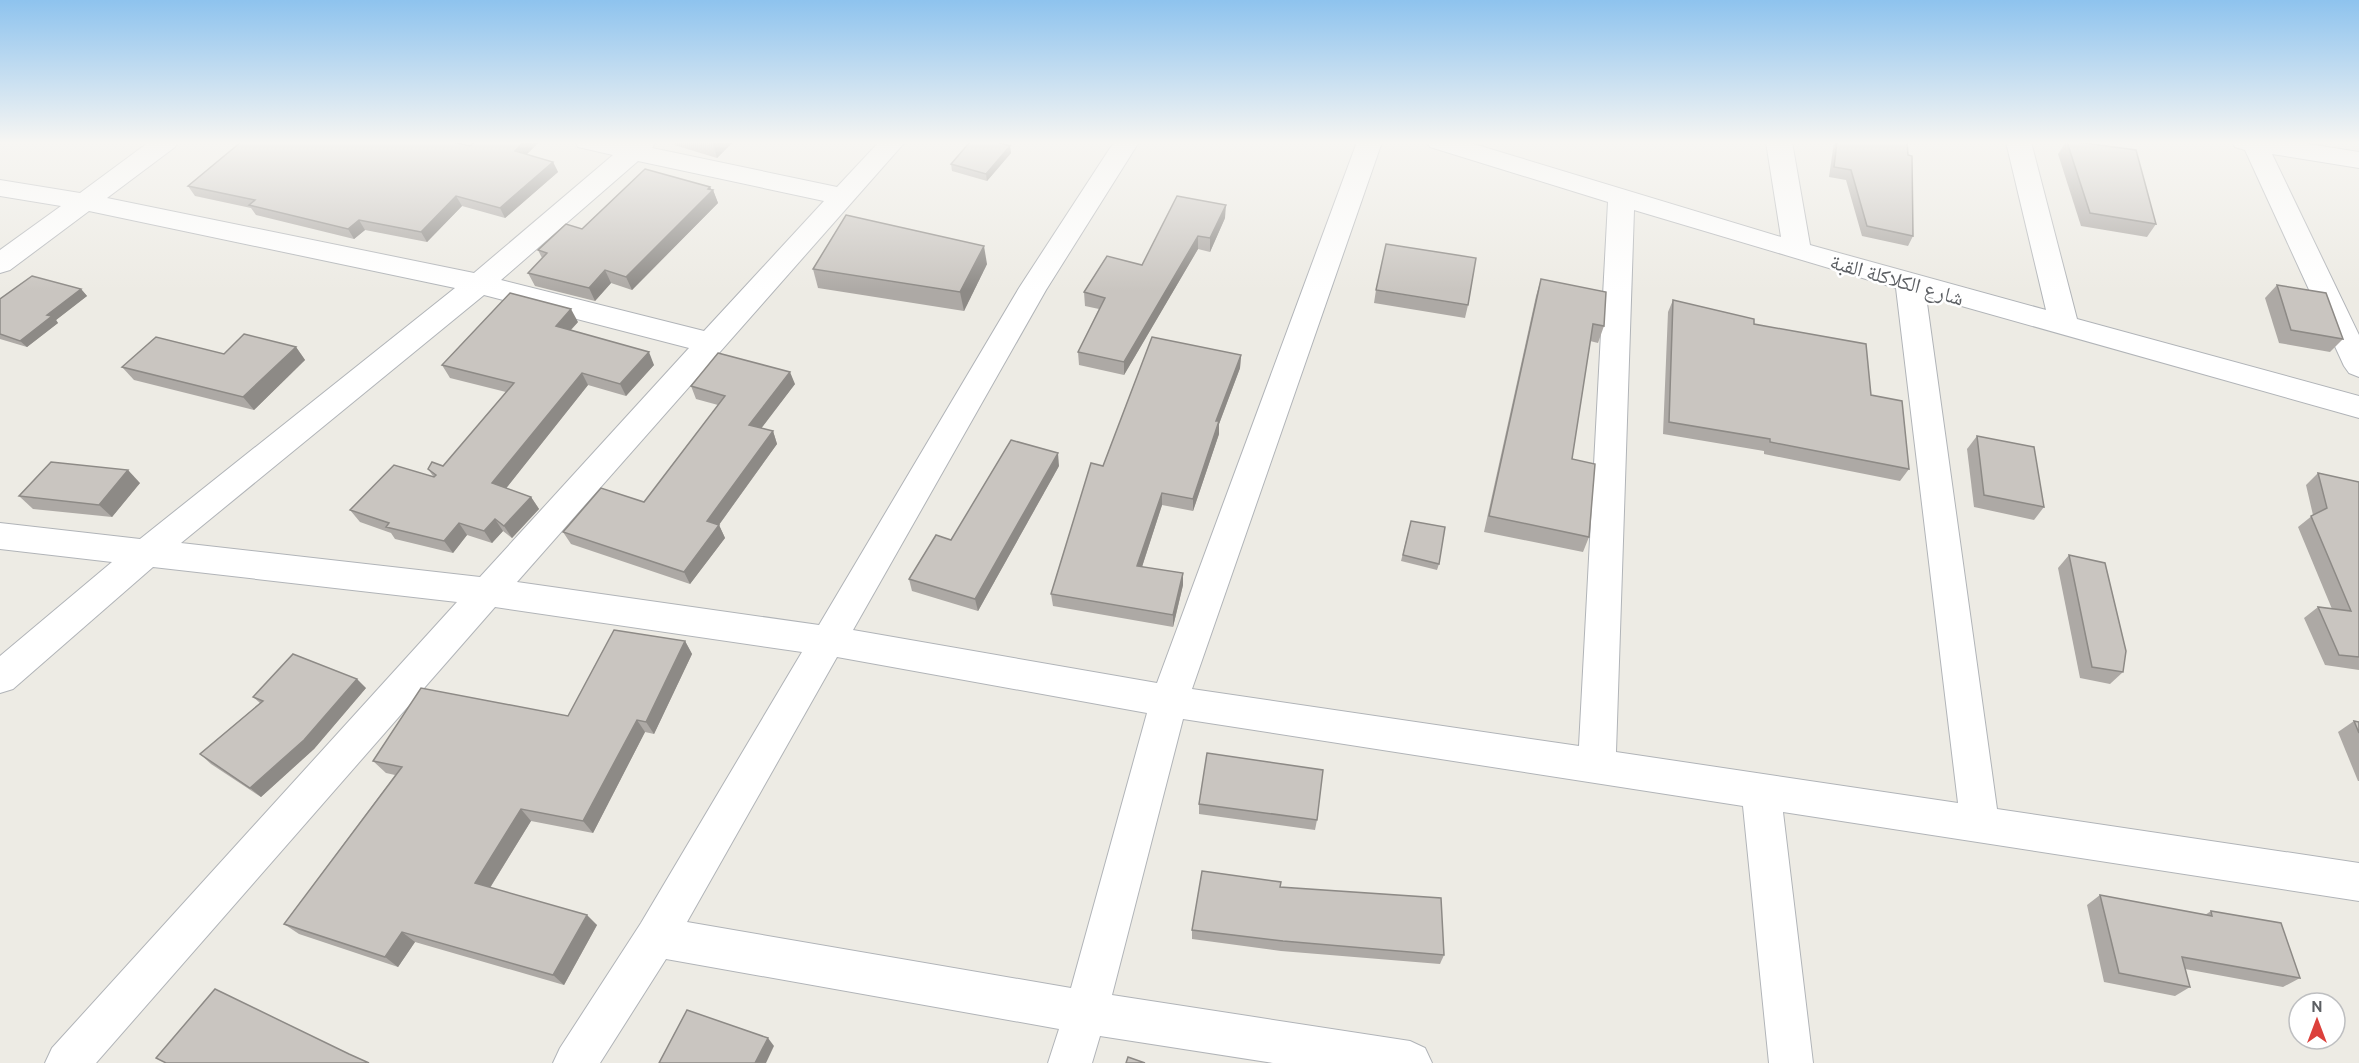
<svg xmlns="http://www.w3.org/2000/svg" width="2359" height="1063" font-family="Cabin,'Noto Naskh Arabic',sans-serif">
<style>
.lines{fill:none;stroke-linecap:round;stroke-linejoin:round}
.minor-casing{stroke:#b1b4b8;stroke-width:2}
.minor{fill:#fff;fill-rule:evenodd}
.wall{fill:#ada9a5}
.shaded-wall{fill:#8d8a86}
.building{fill:#c9c5c0;stroke:#8d8a86;stroke-width:1.5}
.labels{text-anchor:middle;stroke-width:5;stroke-linejoin:round;paint-order:stroke}
.street-label{font-size:21px;fill:#5c5f63;stroke:#fff}
</style>
<rect width="100%" height="100%" fill="#edebe4"/>
<g class="lines">
<defs>
<g id="minor">
<path d="M149,142h29l-3,5 -68,51 367,75 139,-118 -35,-8 -3,-5h81l-4,6 185,39 42,-45h26l-388,440 302,43 200,-337 95,-146h25l-93,148 -193,340 304,53 200,-541h25l-190,547 387,57 29,-544 -178,-55 -3,-5h40l314,95 -15,-95h26l18,103 236,65 -40,-168h25l46,177 282,77v22l-433,-122 71,513 362,54v38l-576,-89 30,251h-44l-26,-257 -560,-87 -71,276 298,46 15,7 7,15h-159l-173,-27 -8,27h-44l11,-34 -393,-70 -66,104h-47l7,-15 81,-125 161,-271 -307,-45 -399,456h-51l7,-15 405,-446 -304,-35 -140,122 -13,4v-37l112,-94 -112,-13v-26l140,16 315,-251 -366,-77 -79,59 -10,3v-23l61,-44 -61,-10v-16l80,13zM638,161l186,40 -120,130 -203,-51zM1634,210l262,78 62,515 -342,-51zM484,295l205,53 -209,229 -299,-34zM837,657l310,56 -76,275 -384,-66z"/>
<polygon points="2232,142 2296,142 2359,152 2359,168 2272,154 2359,335 2359,377 2349,373 2344,366 2245,150 2235,147"/>
</g>
</defs>
<use href="#minor" class="minor-casing"/>
<use href="#minor" class="minor"/>
</g>
<g class="wall">
<polygon points="474,142 539,142 527,154 553,162 558,172 505,218 462,206 427,242 365,230 354,239 256,215 251,208 195,196 188,186 470,146"/>
<polygon points="673,142 733,142 717,158 674,145"/>
<polygon points="1834,142 1907,142 1913,236 1908,246 1862,236 1846,180 1829,177"/>
<polygon points="2066,142 2077,142 2156,224 2147,237 2081,226 2058,154"/>
<polygon points="1010,146 1011,153 987,181 952,171 951,164"/>
<polygon points="710,187 711,189 713,190 718,203 632,290 611,283 595,301 535,286 528,273 542,258 538,250 582,229"/>
<polygon points="1225,218 1210,252 1198,249 1124,375 1079,365 1078,352 1099,309 1085,306 1084,292 1142,265"/>
<polygon points="987,264 964,311 818,288 813,269"/>
<polygon points="1541,279 1604,326 1598,343 1590,341 1572,459 1589,537 1583,552 1484,532 1536,296"/>
<polygon points="2277,285 2343,339 2330,352 2279,343 2265,298"/>
<polygon points="81,289 87,296 56,320 58,323 27,347 0,339 0,299"/>
<polygon points="1376,290 1468,305 1465,318 1374,303"/>
<polygon points="1673,300 1754,324 1871,395 1909,469 1900,481 1764,454 1764,451 1663,434 1668,312"/>
<polygon points="578,322 571,330 654,365 626,396 588,385 506,488 531,497 539,509 512,538 503,531 492,543 467,535 453,553 395,539 391,533 360,522 350,510 433,476 428,469 443,466 506,392 450,378 442,365"/>
<polygon points="296,347 305,360 254,410 134,380 122,367 224,354"/>
<polygon points="1241,355 1240,368 1219,424 1219,434 1193,511 1162,505 1142,567 1183,573 1183,585 1173,627 1053,606 1051,594 1103,466"/>
<polygon points="795,384 761,428 773,431 777,444 719,525 725,538 690,584 571,544 563,532 644,502 718,405 696,399 691,386"/>
<polygon points="1977,436 2044,507 2034,520 1974,507 1967,449"/>
<polygon points="1059,466 978,611 912,591 909,579 951,540"/>
<polygon points="2318,473 2359,482 2359,670 2325,665 2304,618 2318,607 2332,609 2298,527 2313,515 2306,485"/>
<polygon points="140,483 112,517 33,509 19,496"/>
<polygon points="1411,521 1439,564 1437,570 1401,561"/>
<polygon points="2069,555 2123,672 2110,684 2080,678 2058,568"/>
<polygon points="685,641 692,654 654,734 645,732 593,833 531,821 490,888 597,925 564,985 415,942 398,967 299,934 284,924 395,775 386,773 373,761 568,716"/>
<polygon points="366,688 314,749 261,797 211,764 200,754 260,703 253,697"/>
<polygon points="2354,721 2359,722 2359,781 2358,781 2338,732"/>
<polygon points="1199,804 1317,820 1315,830 1199,814"/>
<polygon points="1280,887 1444,955 1440,964 1281,951 1192,939 1192,930"/>
<polygon points="2100,895 2205,915 2211,911 2300,978 2283,987 2185,969 2190,987 2175,996 2104,982 2087,905"/>
</g>
<g class="shaded-wall">
<polygon points="524,142 539,142 520,161 515,151"/>
<polygon points="715,142 733,142 717,158 713,144"/>
<polygon points="1010,146 1011,153 987,181 986,174"/>
<polygon points="553,162 558,172 505,218 500,208"/>
<polygon points="710,187 712,191 713,190 718,203 632,290 626,277"/>
<polygon points="456,196 462,206 427,242 421,232"/>
<polygon points="1226,205 1225,218 1210,252 1210,238"/>
<polygon points="359,220 365,230 354,239 348,229"/>
<polygon points="1198,236 1198,249 1124,375 1124,362"/>
<polygon points="984,246 987,264 964,311 960,292"/>
<polygon points="605,270 611,283 595,301 589,288"/>
<polygon points="81,289 87,296 56,320 58,323 27,347 20,341 47,315"/>
<polygon points="571,309 578,322 563,338 556,326"/>
<polygon points="296,347 305,360 254,410 243,397"/>
<polygon points="649,352 654,365 626,396 620,384"/>
<polygon points="1241,355 1240,368 1219,424 1219,434 1193,511 1193,499 1216,421"/>
<polygon points="790,372 795,384 754,438 749,425"/>
<polygon points="582,373 588,385 500,496 492,483"/>
<polygon points="773,431 777,444 713,533 719,525 725,538 690,584 684,572 707,521"/>
<polygon points="1058,453 1059,466 978,611 975,599"/>
<polygon points="128,470 140,483 112,517 99,505"/>
<polygon points="1162,493 1162,505 1138,579 1137,566"/>
<polygon points="531,497 539,509 512,538 504,526"/>
<polygon points="495,519 503,531 492,543 484,531"/>
<polygon points="459,523 467,535 453,553 444,541"/>
<polygon points="1183,573 1183,585 1173,627 1173,615"/>
<polygon points="685,641 692,654 654,734 646,722"/>
<polygon points="357,679 366,688 314,749 261,797 250,788"/>
<polygon points="637,720 645,732 593,833 583,821"/>
<polygon points="521,809 531,821 486,894 475,883"/>
<polygon points="587,915 597,925 564,985 553,975"/>
<polygon points="402,932 415,942 398,967 385,957"/>
<polygon points="768,1038 774,1046 766,1063 755,1063"/>
</g>
<g class="building">
<polygon points="241,142 453,142 470,146 474,142 524,142 515,151 553,162 500,208 456,196 421,232 359,220 348,229 249,205 255,200 188,186"/>
<polygon points="970,142 997,142 1010,146 986,174 951,164"/>
<polygon points="1837,142 1907,142 1908,155 1912,156 1913,236 1867,226 1851,170 1834,167"/>
<polygon points="2067,142 2077,142 2136,150 2156,224 2090,213"/>
<polygon points="645,169 710,187 708,189 713,190 626,277 605,270 589,288 528,273 547,253 538,250 566,224 582,229"/>
<polygon points="1177,196 1226,205 1210,238 1198,236 1124,362 1078,352 1105,298 1084,292 1107,256 1142,265"/>
<polygon points="846,215 984,246 960,292 813,269"/>
<polygon points="1386,244 1476,258 1468,305 1376,290"/>
<polygon points="32,276 81,289 47,315 52,316 20,341 0,334 0,299"/>
<polygon points="1541,279 1606,292 1604,326 1593,324 1572,459 1595,464 1589,537 1489,516"/>
<polygon points="2277,285 2326,293 2343,339 2291,330"/>
<polygon points="510,293 571,309 556,326 649,352 620,384 582,373 492,483 531,497 504,526 495,519 484,531 459,523 444,541 386,527 389,523 350,510 394,465 434,477 436,475 428,469 432,462 443,466 514,383 442,365"/>
<polygon points="1673,300 1754,319 1754,324 1866,344 1871,395 1902,401 1909,469 1770,442 1770,439 1669,422"/>
<polygon points="244,334 296,347 243,397 122,367 156,337 224,354"/>
<polygon points="1152,337 1241,355 1216,421 1219,421 1193,499 1162,493 1137,566 1183,573 1173,615 1051,594 1091,463 1103,466"/>
<polygon points="718,353 790,372 749,425 773,431 707,521 719,525 684,572 563,532 601,488 644,502 725,396 691,386"/>
<polygon points="1977,436 2034,447 2044,507 1984,495"/>
<polygon points="1011,440 1058,453 975,599 909,579 936,535 951,540"/>
<polygon points="51,462 128,470 99,505 19,496"/>
<polygon points="2318,473 2359,482 2359,657 2339,655 2318,607 2351,611 2311,516 2327,508"/>
<polygon points="1411,521 1445,527 1439,564 1403,555"/>
<polygon points="2069,555 2105,563 2126,651 2123,672 2092,667"/>
<polygon points="614,630 685,641 646,722 637,720 583,821 521,809 475,883 587,915 553,975 402,932 385,957 284,924 402,767 373,761 421,688 568,716"/>
<polygon points="293,654 357,679 304,740 250,788 200,754 263,701 253,697"/>
<polygon points="2354,721 2359,722 2359,733"/>
<polygon points="1207,753 1323,770 1317,820 1199,804"/>
<polygon points="1202,871 1281,882 1280,887 1441,898 1444,955 1283,941 1192,930"/>
<polygon points="2100,895 2212,916 2211,911 2281,923 2300,978 2182,957 2190,987 2119,973"/>
<polygon points="215,989 349,1054 369,1063 166,1063 156,1058"/>
<polygon points="687,1010 768,1038 755,1063 659,1063"/>
<polygon points="1128,1057 1145,1063 1126,1063"/>
</g>
<linearGradient id="sky" x2="0" y2="1"><stop stop-color="#8ec3ee"/><stop offset="0.49" stop-color="#f7f6f3"/><stop offset="1" stop-color="#f7f6f3" stop-opacity="0"/></linearGradient>
<rect width="2359" height="291" fill="url(#sky)"/>
<g class="labels">
<g class="street-label">
<text transform="translate(1897 280) rotate(16)" y="7">شارع الكلاكلة القبة</text>
</g>
</g>
<g transform="translate(2317 1021)"><circle r="28" fill="#ffffff" stroke="#bebfc1" stroke-width="1.5"/>
<path d="M0-4.5L10 22L0 15L-10 22Z" fill="#dc403b"/>
<text y="-9" font-size="16" font-weight="bold" text-anchor="middle" fill="#5c5f63">N</text>
</g>
</svg>
